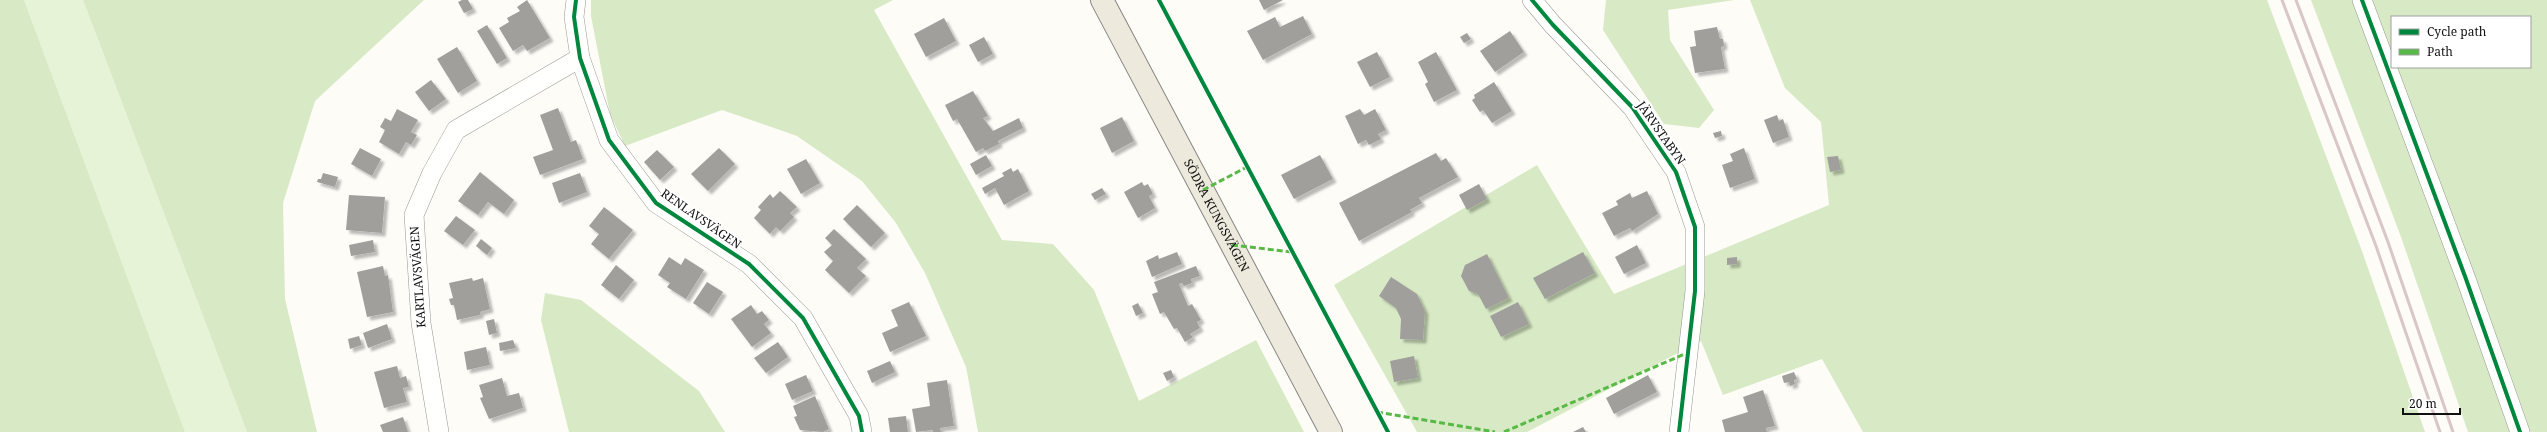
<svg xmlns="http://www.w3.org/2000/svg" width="2547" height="432" font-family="'Noto Serif',serif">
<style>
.green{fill:#e7f3d7}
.forest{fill:#d8eac5;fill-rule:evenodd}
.building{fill:#a19f9c;filter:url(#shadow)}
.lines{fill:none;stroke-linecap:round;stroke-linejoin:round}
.street-casing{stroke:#979795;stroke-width:20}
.primary-casing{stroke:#858482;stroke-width:24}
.street{stroke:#fffffe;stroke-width:19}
.primary{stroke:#ede9dc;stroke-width:22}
.rail{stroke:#d9c6c7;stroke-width:3}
.quiet{stroke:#58b947;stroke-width:3;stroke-dasharray:6 3;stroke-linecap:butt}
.cycleway-casing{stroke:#fff;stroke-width:6}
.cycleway{stroke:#00873e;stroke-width:4}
.labels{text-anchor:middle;stroke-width:4;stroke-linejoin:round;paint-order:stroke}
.street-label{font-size:12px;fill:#111;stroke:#fff}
</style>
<defs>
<filter id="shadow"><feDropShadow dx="3.5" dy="3.5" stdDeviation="1" flood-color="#0004"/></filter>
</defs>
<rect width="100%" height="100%" fill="#fdfcf7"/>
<polygon class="green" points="24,0 83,0 247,432 185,432"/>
<g class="forest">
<polygon points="0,0 24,0 185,432 0,432"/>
<polygon points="83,0 424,0 315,101 283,203 285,299 317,432 247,432"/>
<polygon points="591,0 893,0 874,10 1002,240 1053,244 1094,290 1139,401 1256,340 1304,432 978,432 966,367 925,273 896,223 862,181 797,136 722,110 625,146 610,114 591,16"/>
<polygon points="1606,0 1734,0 1668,10 1670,40 1714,110 1699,128 1664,124 1603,30"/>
<polygon points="1750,0 2267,0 2362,251 2425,432 1863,432 1822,359 1723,395 1701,341 1527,432 1417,432 1334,285 1537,165 1614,294 1829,205 1821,122 1785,88"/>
<path d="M2311,0h236v432h-79l-67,-195zM2392,17h138v50h-138z"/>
<polygon points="545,293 581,300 699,391 725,432 569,432 541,320"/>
</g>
<g class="building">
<polygon points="462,0 468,0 473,9 464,13 458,2"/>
<polygon points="527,0 550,38 527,51 523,45 513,51 499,28 509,22 507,18 520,11 517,7"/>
<polygon points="1259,0 1283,0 1264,10"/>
<polygon points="1303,16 1312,34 1263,60 1247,31 1275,17 1280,27"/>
<polygon points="944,18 956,41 926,57 914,34"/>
<polygon points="487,25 507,58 497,64 477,31"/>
<polygon points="1717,27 1720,39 1723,39 1724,46 1721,47 1725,69 1695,73 1690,47 1696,46 1694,31"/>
<polygon points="1510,31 1524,52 1495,72 1480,51"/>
<polygon points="1467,33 1471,39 1464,43 1460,37"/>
<polygon points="984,37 993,54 978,62 969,45"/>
<polygon points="457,47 477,81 458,93 437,59"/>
<polygon points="1377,52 1390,77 1370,87 1357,62"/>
<polygon points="1436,52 1457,90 1434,102 1425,84 1428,82 1418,62"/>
<polygon points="431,80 446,99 429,111 415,92"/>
<polygon points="1494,82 1512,111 1492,123 1483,110 1480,112 1472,100 1475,98 1474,95"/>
<polygon points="973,91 988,116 983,118 993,131 1019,118 1023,128 998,141 999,144 985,151 983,148 976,152 957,119 953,121 945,105"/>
<polygon points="558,108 571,142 576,140 583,159 540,175 533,157 553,150 540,115"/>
<polygon points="397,109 418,120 411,132 417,135 411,145 406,142 399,154 379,142 385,130 380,127 385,118 391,121"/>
<polygon points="1360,109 1364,115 1375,109 1386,130 1378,134 1381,139 1369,145 1366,140 1358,144 1345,116"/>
<polygon points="1777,115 1779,121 1783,119 1789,137 1773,143 1764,120"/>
<polygon points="1122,117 1134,141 1112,153 1100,128"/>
<polygon points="1721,131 1722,136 1715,138 1713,133"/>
<polygon points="360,148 381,159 372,176 351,164"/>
<polygon points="719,148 735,164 708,191 691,174"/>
<polygon points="1744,148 1755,179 1730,188 1722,165 1733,161 1730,154"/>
<polygon points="657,150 674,167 660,180 644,162"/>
<polygon points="1436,153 1441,161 1446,158 1458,177 1419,198 1422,203 1410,210 1412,212 1359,241 1339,203"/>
<polygon points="986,155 992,166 976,175 970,164"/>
<polygon points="1320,155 1333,179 1294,199 1281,175"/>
<polygon points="1838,156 1841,170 1830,172 1827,157"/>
<polygon points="806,159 820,183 801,194 787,169"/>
<polygon points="1011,168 1013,172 1018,169 1029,191 1004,205 995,188 985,194 982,188 1004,176 1002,173"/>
<polygon points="480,172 514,200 504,214 488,202 478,215 458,201"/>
<polygon points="323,173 338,177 335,187 317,182 318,179 321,179"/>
<polygon points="580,173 587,192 559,203 552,183"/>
<polygon points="1142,182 1144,186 1148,184 1153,194 1149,196 1155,208 1138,218 1124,192"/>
<polygon points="1479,184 1487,199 1467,210 1459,195"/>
<polygon points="1102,188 1106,194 1095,200 1091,194"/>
<polygon points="780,191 797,207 790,213 794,217 780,231 776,227 770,234 754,218 761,210 758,207 770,194 773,198"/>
<polygon points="1647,191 1658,214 1632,231 1630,228 1614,236 1602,213 1618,205 1616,201 1630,193 1632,198"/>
<polygon points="349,195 385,197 382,233 346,230"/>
<polygon points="857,205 885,233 871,247 843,219"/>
<polygon points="604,207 633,230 609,259 591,244 599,234 589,226"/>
<polygon points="456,216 475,230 463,245 444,231"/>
<polygon points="834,229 866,259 857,268 866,276 849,293 825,270 833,261 824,252 832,245 825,238"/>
<polygon points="481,239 492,248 487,255 476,246"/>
<polygon points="373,240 375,252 351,256 349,245"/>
<polygon points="1637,245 1646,263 1624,274 1615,257"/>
<polygon points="1177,252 1182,264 1152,277 1146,261 1158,255 1159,259"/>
<polygon points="1583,252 1595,273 1545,299 1533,278"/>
<polygon points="1487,254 1509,298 1486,309 1478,294 1469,291 1461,276 1465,265"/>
<polygon points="669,257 681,265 685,258 704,270 686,299 667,287 670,283 658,275"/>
<polygon points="1737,257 1737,264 1727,265 1727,258"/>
<polygon points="616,265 634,280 619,299 601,285"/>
<polygon points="383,266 385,276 388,275 393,312 367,317 357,272"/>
<polygon points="1196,266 1200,276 1191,279 1192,283 1184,286 1182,283 1179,284 1188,306 1192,304 1201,320 1197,322 1200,328 1190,334 1193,337 1185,342 1177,328 1174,329 1164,312 1160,314 1152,294 1158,292 1154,282"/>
<polygon points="1391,277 1417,294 1425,311 1423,340 1400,339 1401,319 1396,308 1379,296"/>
<polygon points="472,278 473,281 483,278 490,309 480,312 480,315 457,320 454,305 451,305 449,299 453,298 449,283"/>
<polygon points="707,282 723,292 709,314 693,303"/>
<polygon points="909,302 926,336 890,352 882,333 898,326 891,310"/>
<polygon points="1518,302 1529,324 1501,337 1490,316"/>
<polygon points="1138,303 1143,313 1136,316 1132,306"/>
<polygon points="751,305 757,314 762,311 769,320 764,324 771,333 752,347 731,319"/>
<polygon points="494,319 497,333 489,335 486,321"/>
<polygon points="387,324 392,339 368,348 363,333"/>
<polygon points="359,336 362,345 350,349 348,339"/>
<polygon points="513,340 516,348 500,351 499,343"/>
<polygon points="778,342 788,357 766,373 754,358"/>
<polygon points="486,347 490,365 467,370 464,352"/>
<polygon points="1414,356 1418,378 1394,382 1390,361"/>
<polygon points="890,361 895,372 872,383 867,371"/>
<polygon points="397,366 400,378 406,376 409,387 403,388 407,402 384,408 374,372"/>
<polygon points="1171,370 1174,377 1167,381 1163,373"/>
<polygon points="1794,372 1797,379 1794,380 1795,384 1790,386 1789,382 1784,383 1782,376"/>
<polygon points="806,375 813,391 792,400 785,384"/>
<polygon points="1648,375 1657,392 1614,414 1606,398"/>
<polygon points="502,378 507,396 519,393 523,408 489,419 480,398 483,397 479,385"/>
<polygon points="947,380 954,426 940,428 941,432 933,432 933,430 916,432 912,409 930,406 927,383"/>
<polygon points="1763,390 1775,426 1766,428 1767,432 1725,432 1722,420 1748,412 1743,397"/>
<polygon points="815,396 829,429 823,432 800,430 794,417 797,416 793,406"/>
<polygon points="906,416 908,432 890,432 888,418"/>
<polygon points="403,417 408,432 383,432 380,425"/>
<polygon points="1583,427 1586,432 1573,432"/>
</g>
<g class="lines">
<defs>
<g id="street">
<polyline points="576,0 574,17 580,58 609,140 656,203 749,264 803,318 859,416 862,432"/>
<polyline points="1532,0 1553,25 1632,107 1676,172 1695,227 1695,291 1679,432"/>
<polyline points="2362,0 2466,279 2520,432"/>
<polyline points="439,432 421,323 414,215 432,173 456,130 580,58"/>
</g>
<g id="primary">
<path id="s1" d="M1102,0l229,432"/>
</g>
</defs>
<use href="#street" class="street-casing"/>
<use href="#primary" class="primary-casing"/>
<use href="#street" class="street"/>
<use href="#primary" class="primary"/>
<g class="rail">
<polyline points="2282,0 2376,246 2440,432"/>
<polyline points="2296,0 2388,242 2453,432"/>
</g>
<g class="quiet">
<polyline points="1203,190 1247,167"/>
<polyline points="1232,245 1292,252"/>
<polyline points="1377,412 1495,432"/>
<polyline points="1504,432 1687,353"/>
</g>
<defs>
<g id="cycleway">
<polyline points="576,0 574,17 580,58 609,140 656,203 749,264 803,318 859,416 862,432"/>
<polyline points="1159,0 1388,432"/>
<polyline points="1532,0 1553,25 1632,107 1676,172 1695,227 1695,291 1679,432"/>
<polyline points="2362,0 2466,279 2520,432"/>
</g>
</defs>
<use href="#cycleway" class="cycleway-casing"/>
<use href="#cycleway" class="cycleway"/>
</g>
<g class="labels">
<g class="street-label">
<text transform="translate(1661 133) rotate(55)" y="4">JÄRVSTABYN</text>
<text dy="4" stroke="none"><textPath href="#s1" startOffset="244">SÖDRA KUNGSVÄGEN</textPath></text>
<text transform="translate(701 219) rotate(35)" y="4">RENLAVSVÄGEN</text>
<text transform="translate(418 277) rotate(-94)" y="4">KARTLAVSVÄGEN</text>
</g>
</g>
<rect x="2391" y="16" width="140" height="52" fill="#ffffff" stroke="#a0a0a0"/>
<rect x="2399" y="29" width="20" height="6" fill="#00873e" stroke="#a0a0a0"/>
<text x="2427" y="36" font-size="12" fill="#111111">Cycle path</text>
<rect x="2399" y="49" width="20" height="6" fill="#58b947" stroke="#a0a0a0"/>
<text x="2427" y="56" font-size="12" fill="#111111">Path</text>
<path d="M2403 408v6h57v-6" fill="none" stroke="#111111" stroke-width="2"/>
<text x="2409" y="408" font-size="12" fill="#111111" stroke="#ffffff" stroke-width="3" paint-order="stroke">20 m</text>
</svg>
